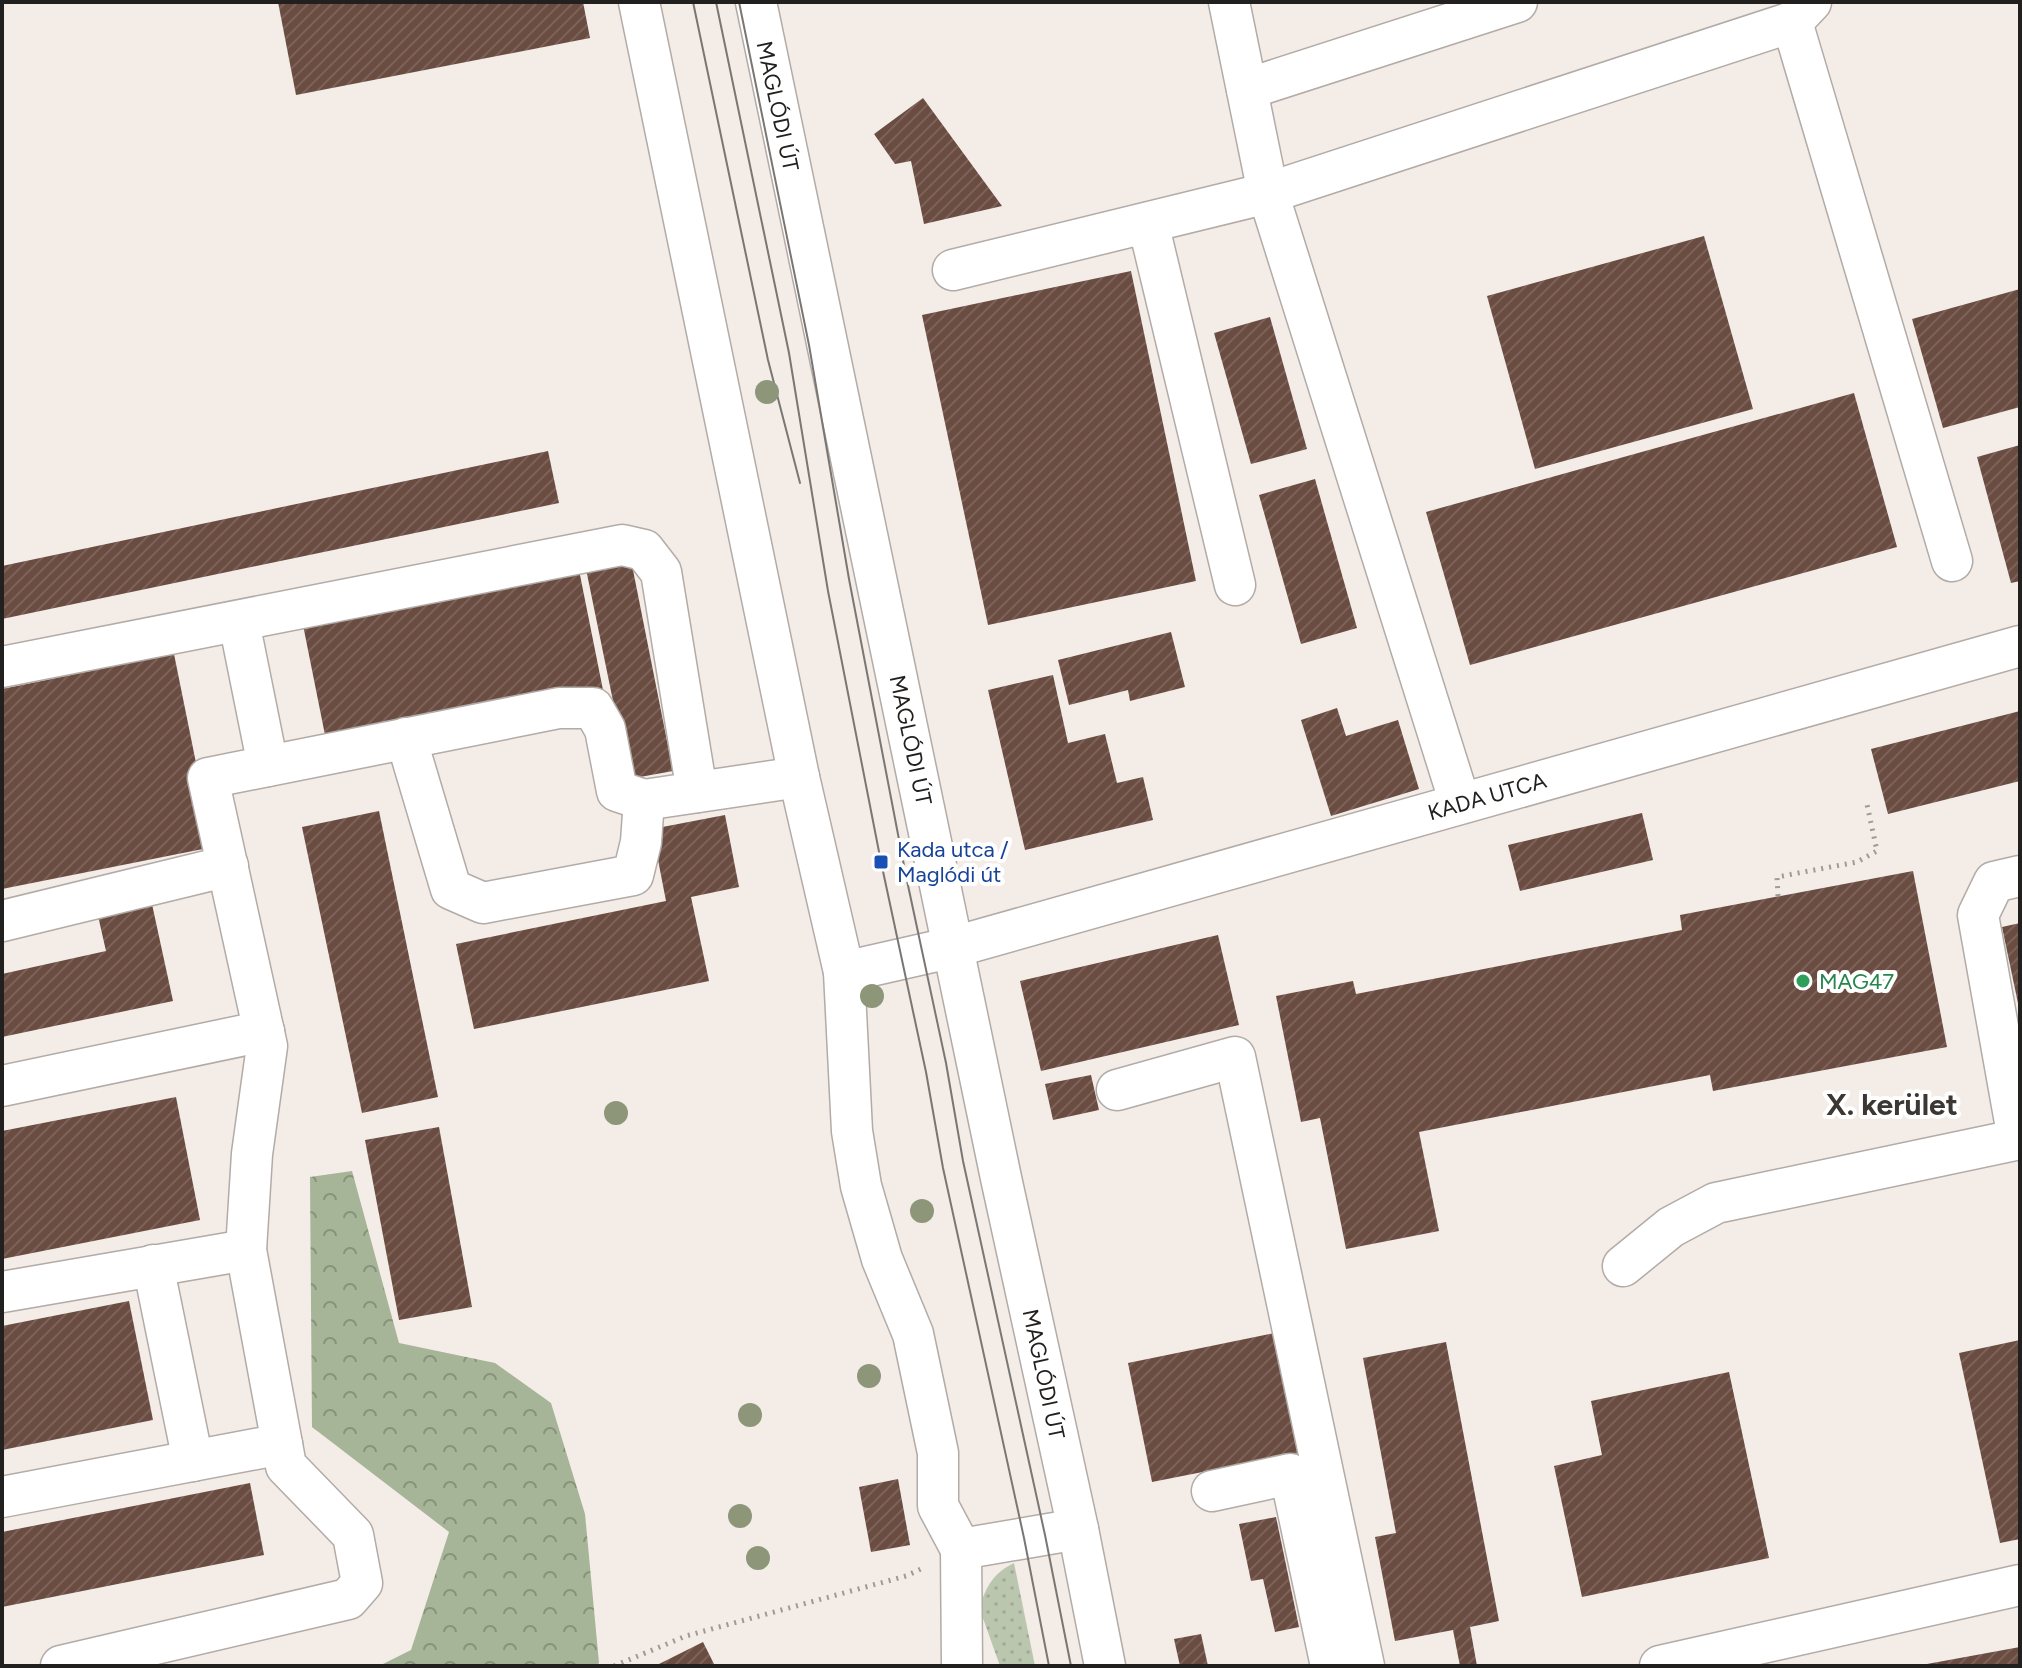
<svg xmlns="http://www.w3.org/2000/svg" width="2022" height="1668" font-family="Figtree,sans-serif">
<style>
.grass{fill:url(#grass-dots)}
.forest{fill:url(#forest-crowns)}
.building{fill:url(#building-hatch)}
.lines{fill:none;stroke-linecap:round;stroke-linejoin:round}
.minor-casing{stroke:#b2aba7;stroke-width:43}
.path{stroke:#9f9a96;stroke-width:5;stroke-dasharray:2 6;stroke-linecap:butt}
.minor{stroke:#fff;stroke-width:40}
.tram{stroke:#7a7673;stroke-width:2}
.tree{fill:#8e967a}
.transit-dot{fill:#1a4fb4;stroke:#fff;stroke-width:3}
.leisure-dot{fill:#2e9e5b;stroke:#fff;stroke-width:3}
.labels{text-anchor:middle;stroke-width:8;stroke-linejoin:round;paint-order:stroke}
.street-label{font-size:22px;fill:#22201e;stroke:#fff}
.transit-label{font-size:22px;fill:#164399;stroke:#fff;text-anchor:start}
.leisure-label{font-size:22px;fill:#27864d;stroke:#fff;text-anchor:start}
.district-label{font-size:30px;font-weight:bold;fill:#3c3733;stroke:#fff}
</style>
<defs>
<pattern id="grass-dots" width="8" height="8" patternUnits="userSpaceOnUse" patternTransform="scale(2)"><rect width="8" height="8" fill="#bbc6af"/><path d="M2 2h.1M6 6h.1" fill="none" stroke="#a0aa96" stroke-width="1.8" stroke-linecap="round"/></pattern>
<pattern id="forest-crowns" width="20" height="18" patternUnits="userSpaceOnUse" patternTransform="scale(2)"><rect width="20" height="18" fill="#a6b497"/><path d="M2 6a3 3 0 1 1 6 0M12 15a3 3 0 1 1 6 0" fill="none" stroke="#87927b"/></pattern>
<pattern id="building-hatch" width="6" height="6" patternUnits="userSpaceOnUse" patternTransform="scale(2)"><rect width="6" height="6" fill="#6a4c41"/><path d="M-1 1l2-2M0 6l6-6M5 7l2-2" fill="none" stroke="#7b625a"/></pattern>
</defs>
<rect width="100%" height="100%" fill="#f3ece7"/>
<path class="grass" d="M1014,1563l21,103h-35l-21,-59c8,-21 14,-34 35,-44z"/>
<polygon class="forest" points="352,1171 399,1343 495,1363 551,1403 585,1514 599,1663 596,1666 379,1666 411,1650 449,1532 312,1427 310,1177"/>
<g class="building">
<polygon points="278,2 583,2 590,38 296,95"/>
<polygon points="923,98 1002,206 924,224 911,161 895,164 874,134"/>
<polygon points="1704,236 1753,409 1535,469 1487,296"/>
<polygon points="1131,271 1196,581 988,625 922,315"/>
<polygon points="2020,289 2020,407 1943,428 1912,319"/>
<polygon points="1270,317 1307,449 1251,464 1214,333"/>
<polygon points="1854,393 1897,547 1470,665 1426,512"/>
<polygon points="2020,445 2020,581 2011,583 1977,457"/>
<polygon points="548,451 559,503 2,619 2,566"/>
<polygon points="1315,479 1357,628 1301,644 1259,495"/>
<polygon points="631,560 673,771 629,779 586,569"/>
<polygon points="579,570 603,690 327,745 303,625"/>
<polygon points="1171,632 1185,687 1130,701 1128,690 1069,705 1058,660"/>
<polygon points="174,654 213,847 2,889 2,689"/>
<polygon points="1053,675 1068,743 1105,734 1117,783 1143,777 1153,820 1025,850 988,690"/>
<polygon points="1337,708 1346,736 1398,720 1419,789 1331,816 1301,720"/>
<polygon points="2020,711 2020,781 1888,814 1871,749"/>
<polygon points="379,811 438,1097 362,1113 302,827"/>
<polygon points="1642,813 1653,860 1520,891 1508,845"/>
<polygon points="725,815 739,887 691,897 709,981 474,1029 456,944 666,901 652,829"/>
<polygon points="1913,871 1947,1047 1713,1091 1710,1075 1419,1132 1439,1231 1346,1249 1320,1118 1301,1122 1276,996 1353,981 1356,994 1682,930 1680,915"/>
<polygon points="150,895 173,1001 2,1037 2,974 106,951 96,907"/>
<polygon points="2020,923 2020,1008 2019,1008 2002,927"/>
<polygon points="1218,935 1239,1025 1041,1071 1020,981"/>
<polygon points="1091,1075 1099,1110 1053,1120 1045,1084"/>
<polygon points="176,1097 200,1220 2,1259 2,1131"/>
<polygon points="439,1127 472,1307 399,1320 365,1140"/>
<polygon points="129,1301 153,1420 2,1450 2,1326"/>
<polygon points="1275,1333 1299,1453 1152,1482 1128,1363"/>
<polygon points="2020,1340 2020,1539 2000,1543 1959,1353"/>
<polygon points="1446,1342 1499,1621 1470,1627 1477,1666 1460,1666 1453,1630 1395,1641 1375,1537 1396,1533 1363,1358"/>
<polygon points="1729,1372 1769,1558 1582,1597 1554,1466 1602,1455 1591,1401"/>
<polygon points="898,1479 910,1545 871,1552 859,1487"/>
<polygon points="250,1483 264,1555 2,1607 2,1532"/>
<polygon points="1276,1517 1299,1627 1275,1632 1263,1579 1251,1581 1239,1524"/>
<polygon points="1201,1634 1208,1666 1180,1666 1174,1639"/>
<polygon points="703,1642 715,1666 655,1666"/>
<polygon points="2020,1647 2020,1666 1927,1666 1927,1664"/>
</g>
<g class="lines">
<defs>
<g id="minor">
<polyline points="639,2 799,777 844,972 852,1131 861,1186 882,1259 913,1334 938,1453 938,1506 961,1549"/>
<polyline points="756,2 1001,1178 1078,1529 1105,1666"/>
<polyline points="1229,2 1268,193 1460,803"/>
<polyline points="1792,22 1952,561"/>
<polyline points="1247,89 1517,2"/>
<polyline points="1148,223 1235,585"/>
<polyline points="953,270 1268,193 1792,22 1811,2"/>
<polyline points="239,622 268,766"/>
<polyline points="2,667 622,545 644,550 661,572 697,792"/>
<polyline points="406,738 451,889 483,903 633,875 641,842 644,800"/>
<polyline points="2,921 228,866"/>
<polyline points="844,972 954,947 2020,646"/>
<polyline points="2,1086 264,1031"/>
<polyline points="1117,1090 1235,1057 1364,1666"/>
<polyline points="2018,1139 1978,915 1994,882 2020,876"/>
<polyline points="153,1265 193,1461"/>
<polyline points="1623,1266 1671,1227 1716,1203 2020,1139"/>
<polyline points="2,1292 246,1250"/>
<polyline points="1212,1491 1290,1474 1331,1666"/>
<polyline points="2,1497 282,1444"/>
<polyline points="61,1666 348,1599 362,1583 353,1535 286,1466 282,1444 246,1250 252,1154 267,1046 208,778 559,708 593,708 605,729 617,791 644,800 799,777"/>
<polyline points="962,1666 961,1549 1078,1529"/>
<polyline points="1660,1666 2020,1585"/>
</g>
</defs>
<use href="#minor" class="minor-casing"/>
<g class="path">
<polyline points="1778,896 1777,877 1857,862 1877,851 1866,800"/>
<polyline points="614,1666 686,1636 906,1576 921,1569"/>
</g>
<use href="#minor" class="minor"/>
<g class="tram">
<polyline points="693,2 768,360 800,483"/>
<polyline points="716,2 789,353 828,591 881,862 926,1072 943,1168 1024,1538 1049,1666"/>
<polyline points="739,2 809,345 849,579 906,876 946,1063 963,1161 1045,1535 1071,1666"/>
</g>
</g>
<g class="tree">
<circle cx="767" cy="392" r="12"/>
<circle cx="872" cy="996" r="12"/>
<circle cx="616" cy="1113" r="12"/>
<circle cx="922" cy="1211" r="12"/>
<circle cx="869" cy="1376" r="12"/>
<circle cx="750" cy="1415" r="12"/>
<circle cx="740" cy="1516" r="12"/>
<circle cx="758" cy="1558" r="12"/>
</g>
<rect class="transit-dot" x="873" y="854" width="16" height="16" rx="4"/>
<circle class="leisure-dot" cx="1803" cy="981" r="8"/>
<g class="labels">
<g class="street-label">
<text transform="translate(778 106) rotate(78)" y="8">MAGLÓDI ÚT</text>
<text transform="translate(911 740) rotate(78)" y="8">MAGLÓDI ÚT</text>
<text transform="translate(1487 796) rotate(-16)" y="8">KADA UTCA</text>
<text transform="translate(1044 1374) rotate(78)" y="8">MAGLÓDI ÚT</text>
</g>
<g class="transit-label">
<text x="897" y="857">Kada utca /<tspan x="897" dy="25">Maglódi út</tspan></text>
</g>
<g class="leisure-label">
<text x="1819" y="989">MAG47</text>
</g>
<g class="district-label">
<text x="1892" y="1115">X. kerület</text>
</g>
</g>
<rect width="2022" height="1668" fill="none" stroke="#22201e" stroke-width="8"/>
</svg>
